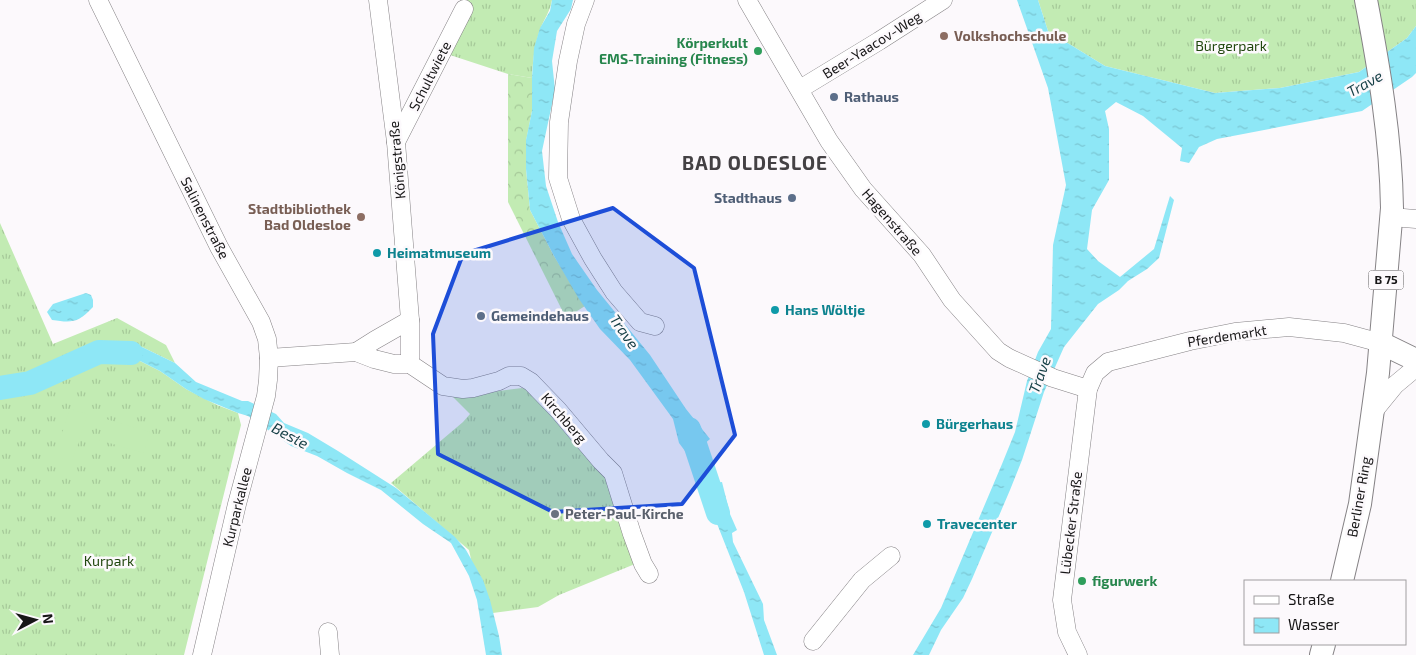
<svg xmlns="http://www.w3.org/2000/svg" width="1416" height="655" font-family="'Exo 2',sans-serif">
<style>
.grass{fill:url(#grass-tufts)}
.forest{fill:url(#forest-crowns)}
.pitch{fill:#c2ebb3}
.water{fill:url(#water-ripples)}
.lines{fill:none;stroke-linecap:round;stroke-linejoin:round}
.river{stroke:#8ee7f6;stroke-width:24}
.minor-casing{stroke:#858285;stroke-width:19}
.major-casing{stroke:#858285;stroke-width:24}
.minor{stroke:#fff;stroke-width:18}
.major{stroke:#fff;stroke-width:22}
.marked{fill:#1d4ed8;fill-opacity:0.2;stroke:#1d4ed8;stroke-width:4;stroke-linejoin:round}
.education-dot{fill:#8d6e63;stroke:#fcf9fc;stroke-width:2}
.leisure-dot{fill:#2e9e5b;stroke:#fcf9fc;stroke-width:2}
.service-dot{fill:#5c6f8a;stroke:#fcf9fc;stroke-width:2}
.culture-dot{fill:#0f9aa8;stroke:#fcf9fc;stroke-width:2}
.worship-dot{fill:#6b7280;stroke:#fcf9fc;stroke-width:2}
.labels{text-anchor:middle;stroke-width:5;stroke-linejoin:round;paint-order:stroke}
.shield{fill:#fcf9fc;stroke:#5c5a5c;stroke-width:1}
.shield-label{font-size:12px;font-weight:bold;fill:#171617}
.education-label{font-size:14px;font-weight:bold;fill:#785e54;stroke:#fcf9fc;text-anchor:start}
.leisure-label{font-size:14px;font-weight:bold;fill:#27864d;stroke:#fcf9fc;text-anchor:end}
.street-label{font-size:14px;fill:#171617;stroke:#fcf9fc}
.park-label{font-size:14px;fill:#20460d;stroke:#fcf9fc}
.service-label{font-size:14px;font-weight:bold;fill:#4e5e75;stroke:#fcf9fc;text-anchor:start}
.culture-label{font-size:14px;font-weight:bold;fill:#0d838f;stroke:#fcf9fc;text-anchor:start}
.worship-label{font-size:14px;font-weight:bold;fill:#5b616d;stroke:#fcf9fc;text-anchor:start}
.water-label{font-size:15px;font-style:italic;fill:#143e45;stroke:#fcf9fc}
.district-label{font-size:19px;font-weight:bold;letter-spacing:1px;fill:#444144;stroke:#fcf9fc}
</style>
<defs>
<pattern id="grass-tufts" width="24" height="20" patternUnits="userSpaceOnUse" patternTransform="scale(1.25)"><rect width="24" height="20" fill="#c2ebb3"/><path d="M3 7l-1-3M5 7V3M7 7l1-3M15 17l-1-3M17 17v-4M19 17l1-3" fill="none" stroke="#a6c999"/></pattern>
<pattern id="forest-crowns" width="20" height="18" patternUnits="userSpaceOnUse" patternTransform="scale(1.25)"><rect width="20" height="18" fill="#c2ebb3"/><path d="M2 6a3 3 0 1 1 6 0M12 15a3 3 0 1 1 6 0" fill="none" stroke="#a6c999"/></pattern>
<pattern id="water-ripples" width="26" height="14" patternUnits="userSpaceOnUse" patternTransform="scale(1.25)"><rect width="26" height="14" fill="#8ee7f6"/><path d="M2 4q2-2 4 0t4 0M15 11q2-2 4 0t4 0" fill="none" stroke="#7ac5d2"/></pattern>
</defs>
<rect width="100%" height="100%" fill="#fcf9fc"/>
<g class="grass">
<path d="M465,0h87c-2,12 -8,19 -12,30 -6,16 -7,31 -8,48l-24,-4 -61,-20z"/>
<polygon points="1038,0 1416,0 1416,26 1407,38 1359,72 1280,88 1215,93 1105,66 1048,31"/>
<polygon points="0,223 53,344 117,318 166,345 175,363 142,347 100,352 130,356 160,371 186,389 217,405 238,413 241,425 184,655 0,655"/>
<polygon points="522,388 532,391 608,477 635,564 559,595 538,607 485,614 476,582 469,550 391,483 463,422 470,414 453,397"/>
</g>
<polygon class="forest" points="508,74 532,78 532,111 526,141 526,169 530,210 554,256 585,306 566,318 508,202"/>
<g class="pitch">
<polygon points="70,409 88,414 72,462 54,456"/>
<polygon points="106,419 150,432 144,453 99,440"/>
</g>
<g class="water">
<polygon points="552,0 573,0 571,9 557,31 552,61 555,90 542,151 546,186 558,222 572,254 597,290 650,355 686,409 710,439 702,446 704,458 695,460 693,454 685,451 679,443 673,419 630,360 600,329 579,299 554,256 530,210 526,169 526,140 532,111 532,78 534,48 540,28 550,11"/>
<polygon points="1017,0 1038,0 1048,31 1105,66 1215,93 1280,88 1359,72 1407,38 1416,26 1416,73 1412,77 1362,111 1217,139 1199,147 1189,163 1180,161 1182,148 1143,116 1116,102 1105,111 1109,129 1109,180 1092,210 1087,249 1098,261 1120,277 1154,249 1170,196 1174,200 1159,258 1147,269 1128,281 1119,290 1098,304 1064,347 1044,392 1022,460 1010,490 972,579 963,598 941,630 929,655 913,655 941,608 1002,464 1015,432 1027,381 1038,352 1051,329 1053,245 1066,185 1048,88"/>
<path d="M86,293l5,2 2,5v7c-15,16 -21,16 -41,13l-5,-8 6,-8z"/>
<polygon points="122,341 142,347 175,363 196,382 242,401 248,401 276,414 284,423 308,433 338,451 396,488 455,537 466,550 483,580 490,600 499,636 502,655 486,655 477,600 469,576 451,543 423,524 381,490 347,473 317,456 291,446 248,416 238,413 204,399 186,389 160,371 130,356 99,352 106,342"/>
<polygon points="722,482 730,514 737,530 732,533 733,542 763,604 764,620 777,655 764,655 744,592 712,511 704,484"/>
</g>
<g class="lines">
<g class="river">
<polyline points="0,388 30,383 99,352 131,353"/>
<polyline points="689,429 694,441 718,513"/>
</g>
<defs>
<g id="minor">
<polyline points="98,0 219,247 261,322 267,339 269,358 268,380 266,396 237,504 202,655"/>
<polyline points="378,0 396,142 410,320 410,364"/>
<polyline points="585,0 576,24 568,61 559,122 558,178 571,219 593,259 614,292 640,322 655,326"/>
<polyline points="747,0 829,141 863,189 922,255 952,300 998,351 1009,358 1053,378 1088,389"/>
<polyline points="800,89 879,41 943,0"/>
<polyline points="396,142 464,9"/>
<polyline points="1391,217 1416,219"/>
<polyline points="356,352 375,340 410,320"/>
<polyline points="269,358 356,352 374,359 394,364 410,364 443,386 463,389 473,388 499,381 509,376 521,376 531,382 558,410 601,461 613,473 632,534 643,564 649,574"/>
<polyline points="1373,412 1395,385 1413,370 1416,370"/>
<polyline points="328,632 330,655"/>
<polyline points="813,641 862,580 891,556"/>
<polyline points="1078,655 1067,632 1062,600 1088,389 1095,373 1108,362 1190,341 1235,332 1289,327 1344,333 1381,343"/>
</g>
<g id="major">
<polyline points="1381,343 1416,360"/>
<path d="M1342,581l18,-77 18,-131 14,-165c-1,-70 -13,-140 -26,-208"/>
<polyline points="1321,655 1324,644"/>
</g>
</defs>
<use href="#minor" class="minor-casing"/>
<use href="#major" class="major-casing"/>
<use href="#minor" class="minor"/>
<use href="#major" class="major"/>
</g>
<path class="marked" d="M613,208l81,60 41,167 -53,69 -129,8 -115,-58 -5,-120 30,-80z"/>
<g class="education-dot">
<circle cx="944" cy="36" r="5"/>
<circle cx="361" cy="217" r="5"/>
</g>
<g class="leisure-dot">
<circle cx="758" cy="51" r="5"/>
<circle cx="1082" cy="581" r="5"/>
</g>
<g class="service-dot">
<circle cx="834" cy="97" r="5"/>
<circle cx="792" cy="198" r="5"/>
<circle cx="481" cy="316" r="5"/>
</g>
<g class="culture-dot">
<circle cx="377" cy="253" r="5"/>
<circle cx="775" cy="310" r="5"/>
<circle cx="926" cy="424" r="5"/>
<circle cx="927" cy="524" r="5"/>
</g>
<circle class="worship-dot" cx="555" cy="514" r="5"/>
<g class="labels">
<rect class="shield" x="1368.5" y="270.5" width="35" height="19" rx="4"/>
<g class="shield-label">
<text x="1386" y="284">B 75</text>
</g>
<g class="education-label">
<text x="954" y="41">Volkshochschule</text>
<text x="351" y="214" text-anchor="end">Stadtbibliothek<tspan x="351" dy="16">Bad Oldesloe</tspan></text>
</g>
<g class="leisure-label">
<text x="748" y="48">Körperkult<tspan x="748" dy="16">EMS-Training (Fitness)</tspan></text>
<text x="1092" y="586" text-anchor="start">figurwerk</text>
</g>
<g class="street-label">
<text transform="translate(872 45) rotate(-32)" y="5">Beer-Yaacov-Weg</text>
<text transform="translate(430 76) rotate(-63)" y="5">Schultwiete</text>
<text transform="translate(397 160) rotate(-95)" y="5">Königstraße</text>
<text transform="translate(205 218) rotate(63)" y="5">Salinenstraße</text>
<text transform="translate(892 222) rotate(49)" y="5">Hagenstraße</text>
<text transform="translate(1227 336) rotate(-9)" y="5">Pferdemarkt</text>
<text transform="translate(564 418) rotate(49)" y="5">Kirchberg</text>
<text transform="translate(1359 497) rotate(-80)" y="5">Berliner Ring</text>
<text transform="translate(237 507) rotate(-76)" y="5">Kurparkallee</text>
<text transform="translate(1071 523) rotate(-83)" y="5">Lübecker Straße</text>
</g>
<g class="park-label">
<text x="1231" y="51">Bürgerpark</text>
<text x="109" y="566">Kurpark</text>
</g>
<g class="service-label">
<text x="844" y="102">Rathaus</text>
<text x="782" y="203" text-anchor="end">Stadthaus</text>
<text x="491" y="321">Gemeindehaus</text>
</g>
<g class="culture-label">
<text x="387" y="258">Heimatmuseum</text>
<text x="785" y="315">Hans Wöltje</text>
<text x="936" y="429">Bürgerhaus</text>
<text x="937" y="529">Travecenter</text>
</g>
<g class="worship-label">
<text x="565" y="519">Peter-Paul-Kirche</text>
</g>
<g class="water-label">
<text transform="translate(1365 84) rotate(-29)" y="5">Trave</text>
<text transform="translate(624 332) rotate(55)" y="5">Trave</text>
<text transform="translate(1040 375) rotate(-70)" y="5">Trave</text>
<text transform="translate(290 436) rotate(28)" y="5">Beste</text>
</g>
<g class="district-label">
<text x="755" y="170">BAD OLDESLOE</text>
</g>
</g>
<rect x="1244" y="580" width="162" height="65" fill="#fcf9fc" stroke="#a09ea0"/>
<rect x="1254" y="596" width="25" height="8" fill="#ffffff" stroke="#a09ea0"/>
<text x="1288" y="605" font-size="15" fill="#171617">Straße</text>
<rect x="1254" y="618" width="25" height="15" fill="url(#water-ripples)" stroke="#a09ea0"/>
<text x="1288" y="630" font-size="15" fill="#171617">Wasser</text>
<g transform="translate(35 620) rotate(84)" stroke="#fcf9fc" stroke-width="4" paint-order="stroke">
<path d="M0-4L9 19L0 12L-9 19Z" fill="#171617"/>
<text y="-8" font-size="14" font-weight="bold" text-anchor="middle" fill="#171617">N</text>
</g>
</svg>
